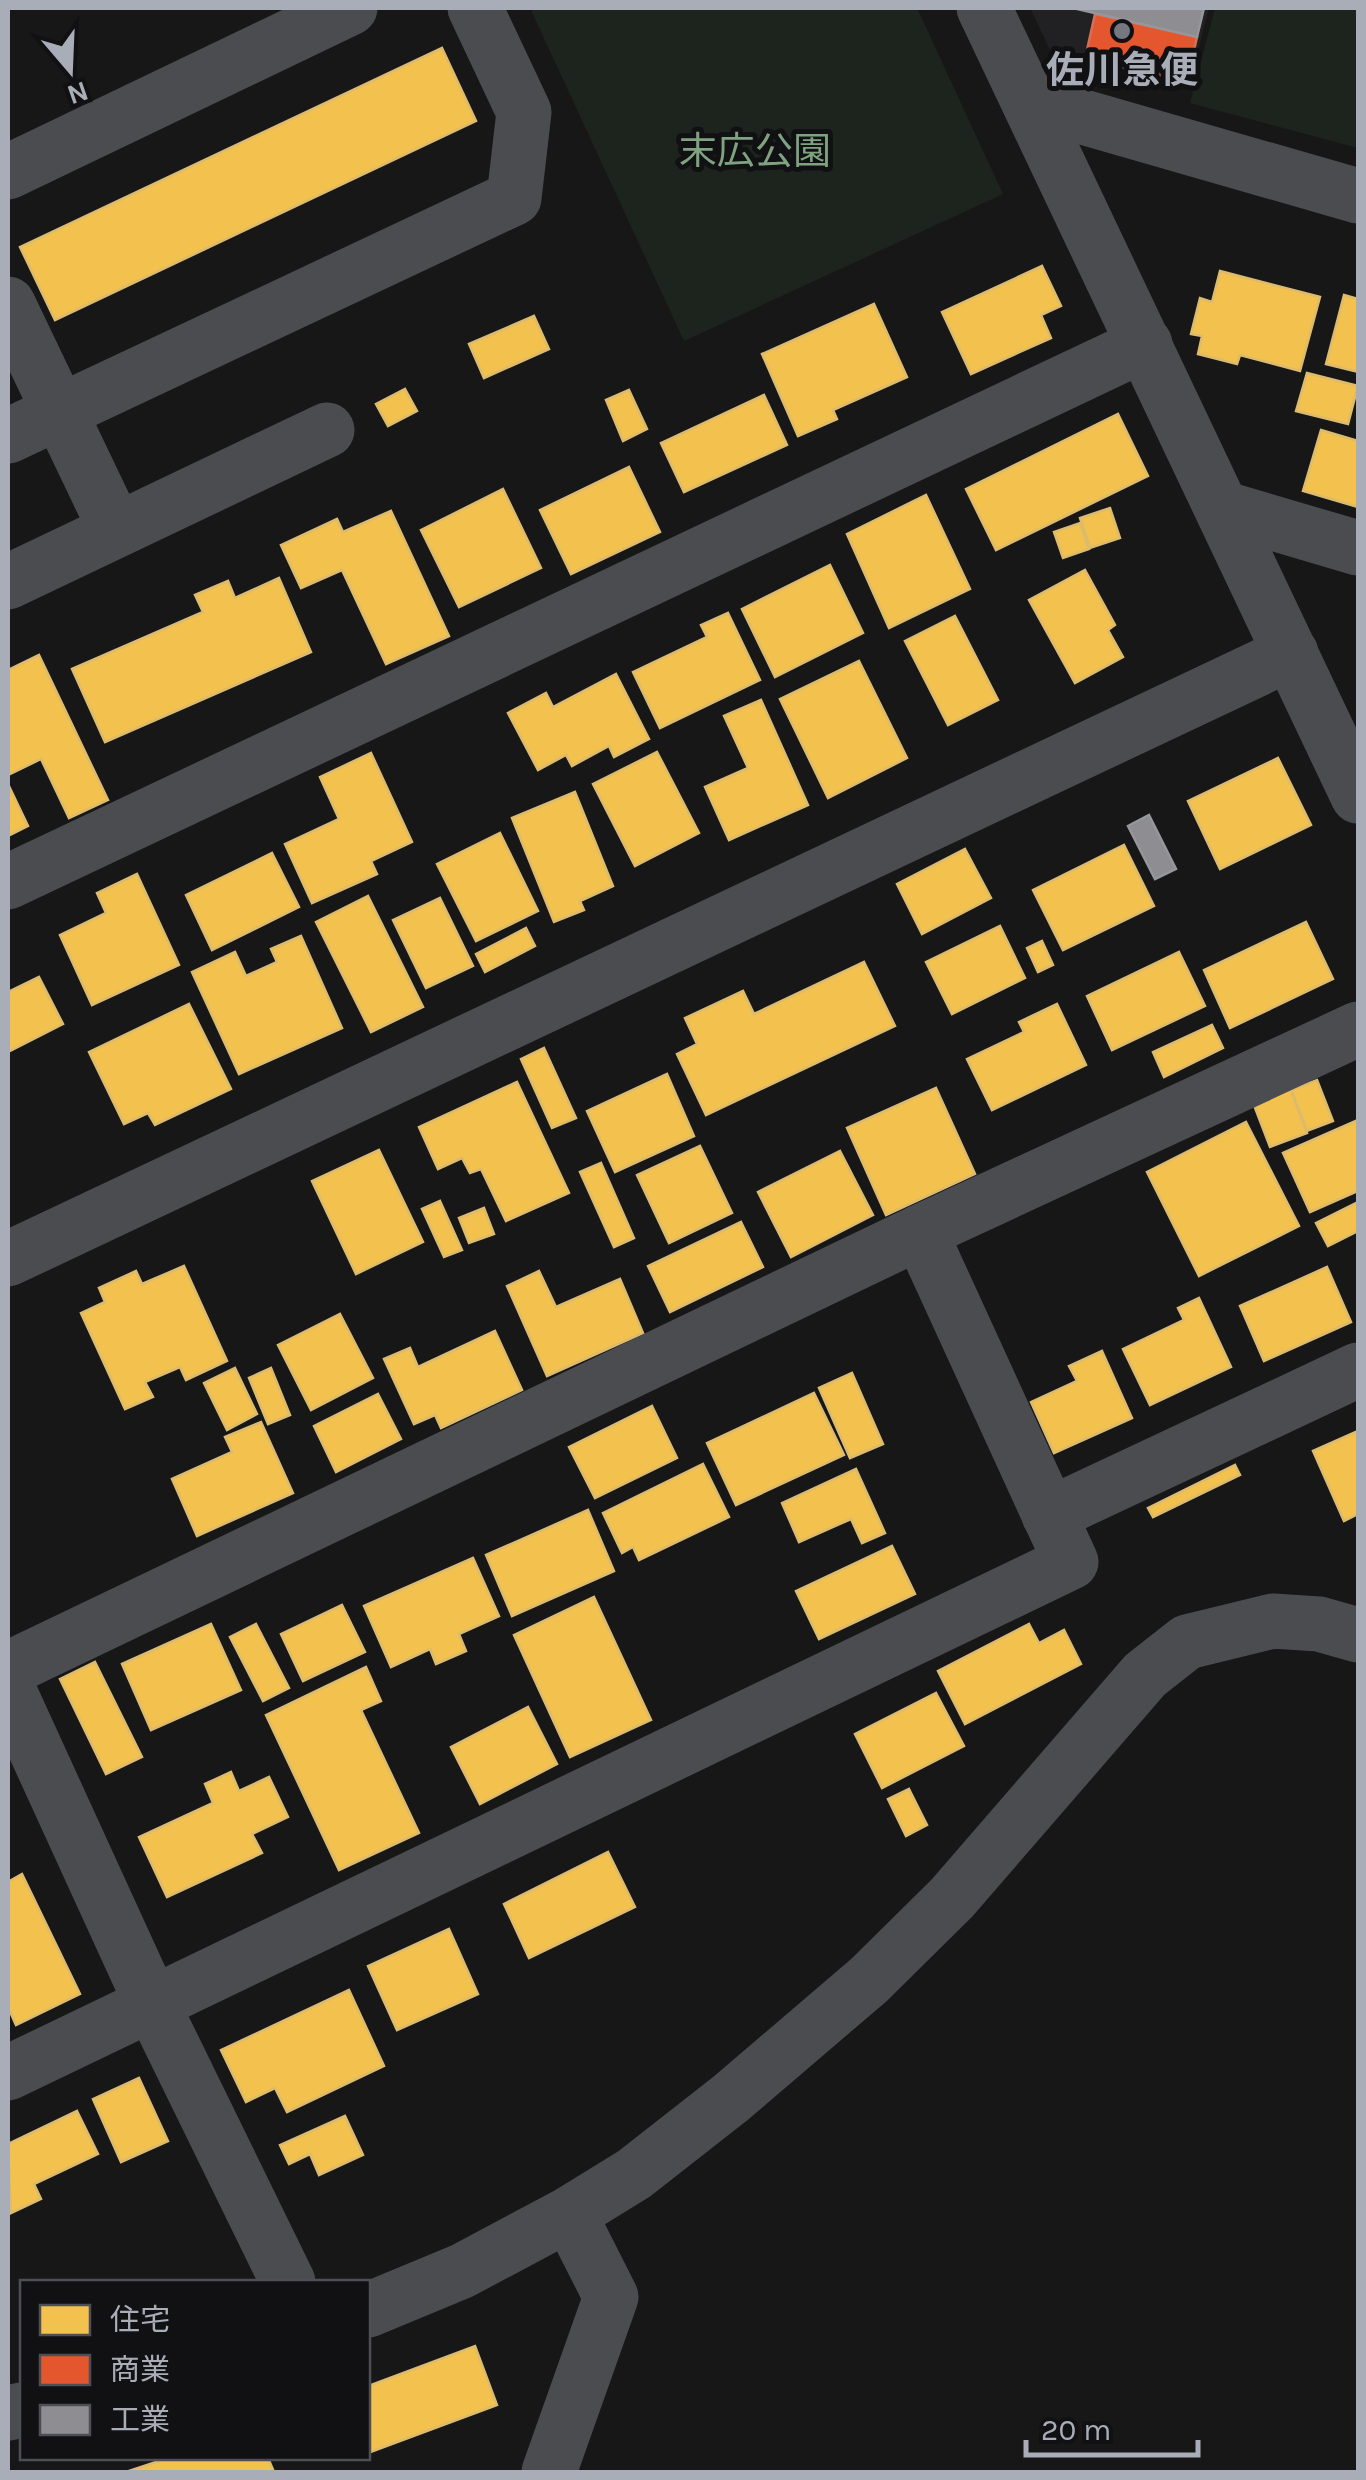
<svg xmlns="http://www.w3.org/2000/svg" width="1366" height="2480" font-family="Karla,'Noto Sans JP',sans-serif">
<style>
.built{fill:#212123}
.green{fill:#1d241e}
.homes{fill:#f2c14e;stroke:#dcbb6e;stroke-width:2.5}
.shops{fill:#e4572e;stroke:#d27157;stroke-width:2.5}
.industry{fill:#8d8d92;stroke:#95979d;stroke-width:2.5}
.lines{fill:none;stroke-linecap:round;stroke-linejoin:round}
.minor{stroke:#4b4c50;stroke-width:55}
.poi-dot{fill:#757880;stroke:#111113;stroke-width:4}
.labels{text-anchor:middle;stroke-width:10;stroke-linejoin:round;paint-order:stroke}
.poi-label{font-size:38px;font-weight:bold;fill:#a8adb8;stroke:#111113}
.park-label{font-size:38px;fill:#7fa381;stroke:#111113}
</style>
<rect width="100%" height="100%" fill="#171717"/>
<polygon class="built" points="1030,8 1209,8 1188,89 1052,54"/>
<g class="green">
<polygon points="530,8 917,8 1003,194 684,341"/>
<polygon points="1215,8 1358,8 1358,148 1190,103"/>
</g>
<g class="homes">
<polygon points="442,48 476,121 55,320 20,247"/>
<polygon points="1042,266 1061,306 1041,315 1051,338 971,374 942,312"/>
<polygon points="1220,271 1320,297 1300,371 1240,355 1237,364 1198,354 1202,336 1191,334 1200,298 1212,302"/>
<polygon points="1344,295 1358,299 1358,372 1326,364"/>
<polygon points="874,304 907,377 833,410 837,419 798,436 762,354"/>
<polygon points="534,316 549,349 484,378 469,344"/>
<polygon points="1307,373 1358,386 1348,424 1296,411"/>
<polygon points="405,389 417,411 388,426 376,404"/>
<polygon points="629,390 647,429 623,441 606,400"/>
<polygon points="764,395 787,445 684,492 661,443"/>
<polygon points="1118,414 1148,476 996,550 966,489"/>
<polygon points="1321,430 1358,441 1358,507 1303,491"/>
<polygon points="629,467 660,532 571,574 540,510"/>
<polygon points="503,489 541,568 459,607 421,530"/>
<polygon points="926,495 970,589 889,628 847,534"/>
<polygon points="1110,508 1120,538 1090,548 1080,518"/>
<polygon points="391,511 449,636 386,664 342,570 301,588 281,545 337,519 343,532"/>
<polygon points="1080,523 1089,549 1063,558 1054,532"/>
<polygon points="830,565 863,633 775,677 742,609"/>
<polygon points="1085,570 1115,625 1108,630 1123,657 1075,683 1029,600"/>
<polygon points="279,578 311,652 105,742 72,669 203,612 195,595 228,581 235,598"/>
<polygon points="728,613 760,680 660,728 633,672 707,637 701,625"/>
<polygon points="955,616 998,700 948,725 905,641"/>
<polygon points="39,655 108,800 69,818 41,759 8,775 8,670"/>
<polygon points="859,661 907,758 828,798 780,699"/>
<polygon points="616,674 649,739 614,757 609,746 572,766 566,755 538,770 508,713 546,693 553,707"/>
<polygon points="761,700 808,805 729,840 705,787 748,768 724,716"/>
<polygon points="657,752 699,833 635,866 593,784"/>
<polygon points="371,753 412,842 371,861 377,874 312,903 285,844 339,819 320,777"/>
<polygon points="1278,758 1311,825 1220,869 1188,801"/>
<polygon points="8,784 28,826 8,836"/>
<polygon points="575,792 613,886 580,901 584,910 554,922 512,818"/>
<polygon points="500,833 538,911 476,941 437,864"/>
<polygon points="1124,845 1154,906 1063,950 1033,890"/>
<polygon points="965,849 991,898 922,934 897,884"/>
<polygon points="272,853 299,907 212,950 186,895"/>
<polygon points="137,874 179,965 92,1005 60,935 106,913 97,893"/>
<polygon points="368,896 423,1007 371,1032 316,922"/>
<polygon points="440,898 473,966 426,988 393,920"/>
<polygon points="1306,922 1333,979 1230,1028 1204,970"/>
<polygon points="1000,926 1025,978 952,1014 926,962"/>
<polygon points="526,928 535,946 485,972 476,954"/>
<polygon points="301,936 342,1028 239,1074 192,972 235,952 246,976 277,962 271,949"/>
<polygon points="1042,941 1053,965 1038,972 1027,948"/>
<polygon points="1179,952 1205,1006 1112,1050 1087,996"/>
<polygon points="864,962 895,1026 706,1115 677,1054 697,1044 685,1018 743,991 754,1014"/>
<polygon points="39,977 63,1024 8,1052 8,992"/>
<polygon points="189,1004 231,1089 155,1125 148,1113 124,1124 89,1052"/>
<polygon points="1057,1004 1086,1065 992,1110 967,1059 1024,1032 1019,1022"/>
<polygon points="1212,1025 1223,1048 1164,1077 1153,1052"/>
<polygon points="544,1048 576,1118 552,1128 521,1059"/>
<polygon points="667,1074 694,1136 615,1172 587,1111"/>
<polygon points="1317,1080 1333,1121 1307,1131 1291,1090"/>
<polygon points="517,1082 569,1193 506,1221 481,1169 470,1173 462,1158 438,1169 419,1127"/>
<polygon points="1289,1085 1307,1133 1270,1147 1252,1100"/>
<polygon points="936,1088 975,1174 886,1215 847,1128"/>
<polygon points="1358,1120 1358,1191 1310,1212 1283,1153"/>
<polygon points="1246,1122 1299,1226 1199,1276 1147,1172"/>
<polygon points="700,1146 732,1213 669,1243 637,1175"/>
<polygon points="379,1150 423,1242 356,1274 312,1181"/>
<polygon points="840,1151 873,1215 791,1257 758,1192"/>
<polygon points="601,1163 634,1238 614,1247 580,1172"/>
<polygon points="440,1201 462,1250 444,1257 422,1209"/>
<polygon points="1358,1202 1358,1231 1328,1246 1316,1223"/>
<polygon points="484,1208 494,1234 469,1243 459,1218"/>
<polygon points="741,1222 763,1267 670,1312 648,1266"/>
<polygon points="184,1266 227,1361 186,1380 180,1367 145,1382 153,1397 125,1409 81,1313 105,1302 99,1288 136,1271 142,1284"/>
<polygon points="1327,1267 1351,1322 1264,1361 1240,1306"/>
<polygon points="539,1271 556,1307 620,1279 643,1333 547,1376 507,1286"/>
<polygon points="1199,1298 1231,1367 1150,1405 1123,1349 1184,1320 1178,1308"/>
<polygon points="340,1314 373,1378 311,1410 278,1345"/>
<polygon points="495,1331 522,1390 441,1428 435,1415 414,1424 384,1359 410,1348 418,1367"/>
<polygon points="1102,1351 1132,1418 1054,1453 1031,1402 1077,1381 1069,1366"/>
<polygon points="235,1368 257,1414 227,1430 204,1383"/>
<polygon points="271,1368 290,1415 268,1424 249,1378"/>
<polygon points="852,1373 883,1444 850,1458 819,1388"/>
<polygon points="814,1393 844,1455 736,1505 707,1443"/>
<polygon points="378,1394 401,1439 336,1472 314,1426"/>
<polygon points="652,1406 677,1458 595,1498 569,1447"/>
<polygon points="261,1422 293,1493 197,1536 172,1479 232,1452 225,1437"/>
<polygon points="1358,1431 1358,1514 1344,1521 1313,1451"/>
<polygon points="703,1464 729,1517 639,1560 633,1547 622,1553 603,1513"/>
<polygon points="1235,1465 1240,1475 1153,1517 1148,1508"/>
<polygon points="856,1469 885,1533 862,1543 851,1519 799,1542 782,1503"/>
<polygon points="588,1510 614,1571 512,1616 486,1555"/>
<polygon points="892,1546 915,1594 819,1639 796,1591"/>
<polygon points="473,1558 499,1616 459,1634 466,1651 436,1664 430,1649 391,1667 364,1606"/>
<polygon points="594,1597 651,1720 570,1757 514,1635"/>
<polygon points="342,1605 365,1652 303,1681 281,1634"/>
<polygon points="211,1624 241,1690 151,1730 122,1664"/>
<polygon points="256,1624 289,1688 263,1701 230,1637"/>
<polygon points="1029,1624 1039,1643 1064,1630 1081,1664 965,1724 938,1671"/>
<polygon points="95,1662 142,1757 106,1774 60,1679"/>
<polygon points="366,1667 381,1701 361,1710 419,1833 339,1870 266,1715"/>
<polygon points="936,1693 964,1746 882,1788 855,1734"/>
<polygon points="528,1707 557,1764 480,1804 451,1747"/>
<polygon points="231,1772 239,1791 269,1777 288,1817 252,1834 262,1853 167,1897 139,1837 213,1803 205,1784"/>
<polygon points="909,1789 927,1825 906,1836 888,1799"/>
<polygon points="608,1852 635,1907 529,1958 504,1904"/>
<polygon points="22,1874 80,1994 16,2025 8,2007 8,1882"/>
<polygon points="449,1929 478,1994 397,2030 368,1966"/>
<polygon points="349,1990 384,2066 287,2112 275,2088 246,2102 221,2050"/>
<polygon points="139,2078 168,2141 121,2162 93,2099"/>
<polygon points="77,2111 98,2154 34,2184 41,2199 11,2213 8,2144"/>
<polygon points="345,2116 363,2155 319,2175 310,2154 289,2164 280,2145"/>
<polygon points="475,2346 497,2405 368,2453 368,2386"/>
<polygon points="168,2458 268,2458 274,2472 126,2472"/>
</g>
<polygon class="shops" points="1095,14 1197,37 1187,82 1085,59"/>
<g class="industry">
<polygon points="1073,8 1204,8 1197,37"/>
<polygon points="1149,815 1176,869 1155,879 1128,826"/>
</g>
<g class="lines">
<g class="minor">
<polyline points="984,8 1358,796"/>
<polyline points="1031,102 1358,196"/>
<polyline points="8,172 350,8"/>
<polyline points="8,304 116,530"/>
<polyline points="8,436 514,198 524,112 475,8"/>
<polyline points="1225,509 1358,548"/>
<polyline points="8,582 327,430"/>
<polyline points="8,882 1145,344"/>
<polyline points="8,1259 1291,653"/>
<polyline points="1049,1515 1358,1370"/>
<polyline points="8,1669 920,1232 1358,1029"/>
<polyline points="8,1689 152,2004 288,2282"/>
<polyline points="8,2073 1071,1562 920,1232"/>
<polyline points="368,2310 462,2271 569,2214 634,2174 731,2098 869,1980 952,1898 1145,1675 1187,1642 1273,1621 1319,1624 1358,1635"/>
<polyline points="8,2413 22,2410"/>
<polyline points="549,2472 611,2297 569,2214"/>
</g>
</g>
<circle class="poi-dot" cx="1122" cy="31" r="10"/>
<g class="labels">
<g class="poi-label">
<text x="1122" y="83">佐川急便</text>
</g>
<g class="park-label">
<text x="755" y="164">末広公園</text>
</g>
</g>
<rect width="1366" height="2480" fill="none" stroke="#a8adb8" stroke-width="20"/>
<rect x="20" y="2280" width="350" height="180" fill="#111113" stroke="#4d4f55" stroke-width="2.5"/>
<rect x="40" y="2305" width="50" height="30" fill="#f2c14e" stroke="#4d4f55" stroke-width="2.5"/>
<text x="110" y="2330" font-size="30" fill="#a8adb8">住宅</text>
<rect x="40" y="2355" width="50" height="30" fill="#e4572e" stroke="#4d4f55" stroke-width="2.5"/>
<text x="110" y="2380" font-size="30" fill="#a8adb8">商業</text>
<rect x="40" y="2405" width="50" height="30" fill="#8d8d92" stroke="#4d4f55" stroke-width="2.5"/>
<text x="110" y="2430" font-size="30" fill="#a8adb8">工業</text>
<g transform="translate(70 70) rotate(161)" stroke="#111113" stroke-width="8" paint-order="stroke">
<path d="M0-8L18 38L0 25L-18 38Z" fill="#a8adb8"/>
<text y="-15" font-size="28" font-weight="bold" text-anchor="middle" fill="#a8adb8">N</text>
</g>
<path d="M1026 2440v15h172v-15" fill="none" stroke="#a8adb8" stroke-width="5"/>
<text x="1041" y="2440" font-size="30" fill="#a8adb8" stroke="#111113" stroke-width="8" paint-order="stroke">20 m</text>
</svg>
